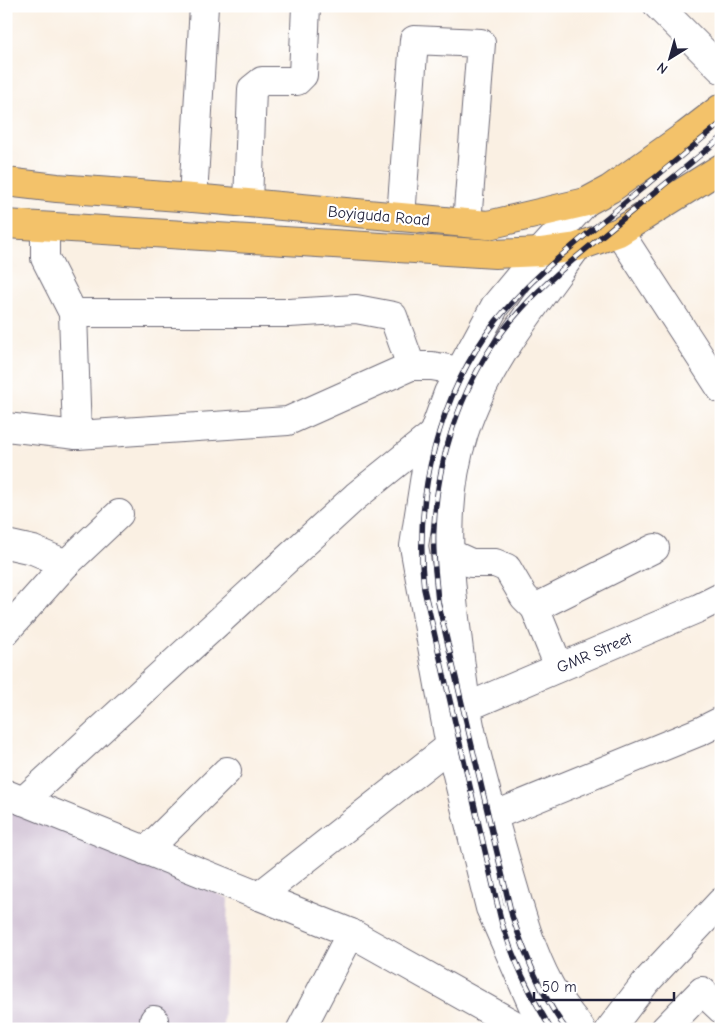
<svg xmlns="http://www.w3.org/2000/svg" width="727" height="1035" font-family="'Comic Neue',sans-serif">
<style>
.industrial{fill:#cebed2}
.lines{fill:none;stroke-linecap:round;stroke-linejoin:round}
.minor-casing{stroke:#6e6a76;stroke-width:30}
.major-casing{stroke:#6e6a76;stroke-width:30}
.minor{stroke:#fff;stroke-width:28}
.major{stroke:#f3c26a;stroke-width:28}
.rail-casing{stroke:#22223b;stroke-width:5.5}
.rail{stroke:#fff;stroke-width:4;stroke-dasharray:11;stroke-linecap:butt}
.labels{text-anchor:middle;stroke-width:4.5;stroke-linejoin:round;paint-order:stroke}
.street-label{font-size:16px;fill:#22223b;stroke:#fff}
</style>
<rect width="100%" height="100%" fill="#fff"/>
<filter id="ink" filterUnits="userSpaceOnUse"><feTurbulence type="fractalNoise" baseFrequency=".02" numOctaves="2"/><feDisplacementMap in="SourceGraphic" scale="10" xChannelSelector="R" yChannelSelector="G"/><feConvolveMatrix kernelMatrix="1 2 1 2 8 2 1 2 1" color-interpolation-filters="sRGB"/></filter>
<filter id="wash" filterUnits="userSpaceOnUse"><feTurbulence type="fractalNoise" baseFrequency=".0096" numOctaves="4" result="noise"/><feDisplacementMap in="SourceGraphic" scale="20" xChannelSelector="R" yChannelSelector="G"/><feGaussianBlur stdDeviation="1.12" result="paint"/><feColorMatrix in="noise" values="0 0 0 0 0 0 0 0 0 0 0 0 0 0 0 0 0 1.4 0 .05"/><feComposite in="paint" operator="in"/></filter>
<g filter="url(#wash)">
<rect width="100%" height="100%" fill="#faf0e3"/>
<polygon class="industrial" points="6,802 228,898 223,1029 6,1029"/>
</g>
<g filter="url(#ink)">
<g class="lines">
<defs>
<g id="minor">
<polyline points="658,6 721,69"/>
<polyline points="193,198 204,6"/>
<polyline points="248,203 252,89 262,81 297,81 303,75 306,6"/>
<polyline points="401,217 414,40 481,43 467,223"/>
<polyline points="45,227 45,258 73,313 77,435"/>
<polyline points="619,232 721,389"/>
<path d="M577,247c-42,59 -91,117 -113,186 -21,66 -16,134 -7,201 4,31 7,62 13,92 10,47 24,93 37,139 12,40 22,82 42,119 8,16 21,30 32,45"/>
<polyline points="73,313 289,313 356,309 393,316 411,366"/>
<polyline points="6,427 77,435 288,421 411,366 432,366 460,371"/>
<polyline points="6,544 33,550 66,564"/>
<polyline points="449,553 471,563 495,563 507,568 524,597 535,608"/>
<polyline points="6,631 66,564 119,514"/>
<polyline points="559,667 535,608 655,548"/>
<polyline points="467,707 699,608 721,597"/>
<polyline points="6,794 351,933 515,1025"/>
<polyline points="23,801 356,496 433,434"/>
<polyline points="493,816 701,731 721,721"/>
<polyline points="146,851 227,771"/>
<polyline points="259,896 450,746"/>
<polyline points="154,1020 155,1029"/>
<polyline points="301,1029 351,933"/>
<polyline points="548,1029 532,1004 490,908 450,746 414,546 426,469 433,434 448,393 495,306 540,252 586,202"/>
<polyline points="610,1029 646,982 721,902"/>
<polyline points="665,1029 702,991 721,1009"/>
</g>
<g id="major">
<polyline points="6,182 57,188 193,198 488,225 586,202 610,189 686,135 721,108"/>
<polyline points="6,224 495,254 540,252 577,247 619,232 721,168"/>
</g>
</defs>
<use href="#minor" class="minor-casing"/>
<use href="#major" class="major-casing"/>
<use href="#minor" class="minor"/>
<use href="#major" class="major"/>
<defs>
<g id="rail">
<path d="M551,1029c-21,-34 -37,-68 -49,-105l-78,-335c-10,-94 14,-193 72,-268 33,-41 74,-73 114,-106 37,-31 74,-61 111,-92"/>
<path d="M566,1029c-25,-34 -40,-73 -54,-113l-74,-314c-2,-25 -6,-50 -4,-75 3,-64 25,-135 63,-188 33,-46 78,-81 122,-117 34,-28 68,-56 102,-84"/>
</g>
</defs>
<use href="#rail" class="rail-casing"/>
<use href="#rail" class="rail"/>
</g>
</g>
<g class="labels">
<g class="street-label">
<text transform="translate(379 215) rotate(5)" y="6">Boyiguda Road</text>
<text transform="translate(594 652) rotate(-23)" y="6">GMR Street</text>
</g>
</g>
<rect width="727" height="1035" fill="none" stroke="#fff" stroke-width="25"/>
<g transform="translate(670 58) rotate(217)" stroke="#ffffff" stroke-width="4" paint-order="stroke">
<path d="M0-4L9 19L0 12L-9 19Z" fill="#22223b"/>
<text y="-8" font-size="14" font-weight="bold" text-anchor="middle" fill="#22223b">N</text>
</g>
<path d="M534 992v8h140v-8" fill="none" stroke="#22223b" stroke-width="2.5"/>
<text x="542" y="992" font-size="15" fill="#22223b" stroke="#ffffff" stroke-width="4" paint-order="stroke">50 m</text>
</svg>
